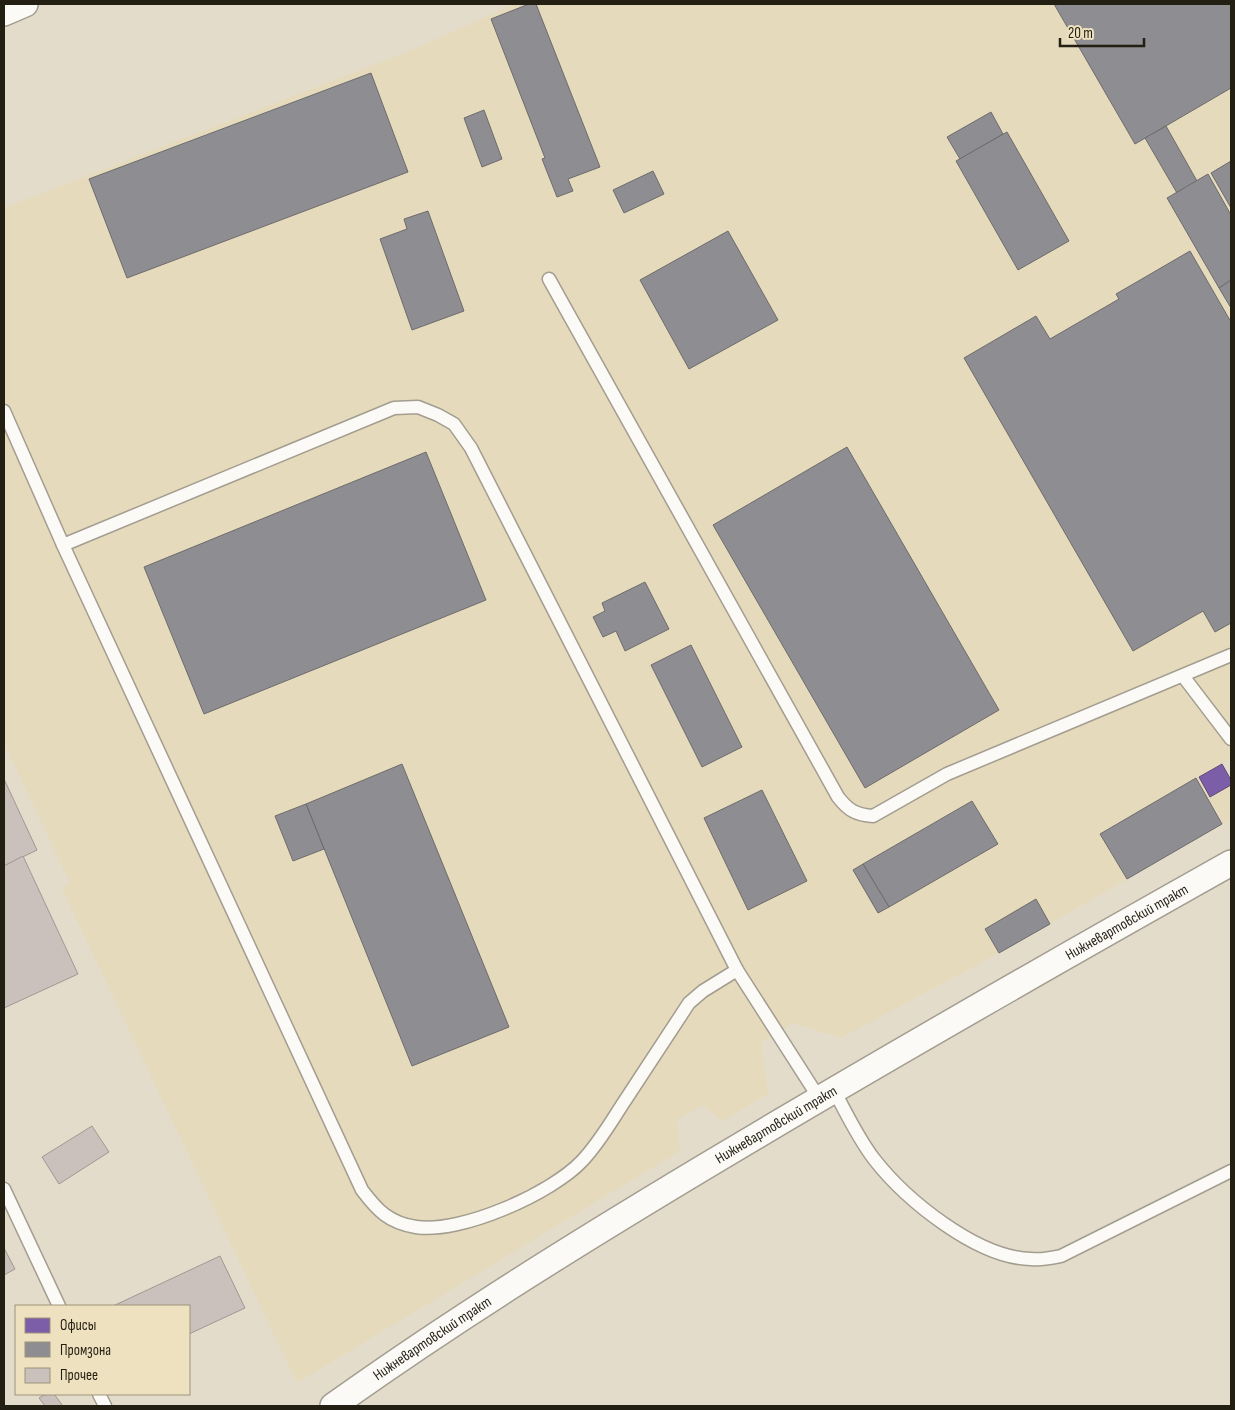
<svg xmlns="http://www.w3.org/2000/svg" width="1235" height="1410" font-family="'Sofia Sans Condensed',sans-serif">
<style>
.built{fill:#e6dabc}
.offices{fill:#7b5ea7;stroke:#614b7a}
.industry{fill:#8d8d92;stroke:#6d6c6c}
.building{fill:#cac0bc;stroke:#a19894}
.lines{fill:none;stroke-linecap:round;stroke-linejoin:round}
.service-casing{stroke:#a39d90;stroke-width:15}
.minor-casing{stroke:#a39d90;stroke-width:28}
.service{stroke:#fbfaf7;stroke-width:12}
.minor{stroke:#fbfaf7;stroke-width:25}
.labels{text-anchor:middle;stroke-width:5;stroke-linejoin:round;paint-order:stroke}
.street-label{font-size:15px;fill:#231f12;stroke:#eee1bf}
</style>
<rect width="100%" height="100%" fill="#e4dcca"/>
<polygon class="built" points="515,4 1231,4 1231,759 1222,764 1231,780 1231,819 999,953 841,1038 793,1023 761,1043 768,1094 722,1121 703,1105 677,1120 680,1151 297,1383 61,887 70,883 4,743 4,208 407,52"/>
<polygon class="offices" points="1222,764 1231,780 1231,785 1210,797 1199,777"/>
<g class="industry">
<polygon points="529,4 536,4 600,167 568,179 573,191 557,197 542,159 545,158 491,19"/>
<polygon points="1054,4 1231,4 1231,88 1135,144"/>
<polygon points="371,73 408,172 127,278 89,179"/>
<polygon points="484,110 502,159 482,167 464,118"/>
<polygon points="991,112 1003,134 960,159 947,137"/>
<polygon points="1166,126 1197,181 1177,193 1145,138"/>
<polygon points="1007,132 1069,241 1018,270 956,161"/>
<polygon points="1231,161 1231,208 1211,173"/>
<polygon points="653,171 664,194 624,213 613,190"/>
<polygon points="1208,174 1231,215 1231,280 1219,288 1167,198"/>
<polygon points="428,211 464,311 412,330 380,239 407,229 404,219"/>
<polygon points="728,231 778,320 689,369 640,280"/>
<polygon points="1190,251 1231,322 1231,623 1215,632 1203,611 1133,651 964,358 1036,316 1050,339 1119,299 1116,294"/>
<polygon points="1231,280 1231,308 1219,288"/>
<polygon points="847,447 999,710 865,788 713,525"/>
<polygon points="426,452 486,600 204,714 144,567"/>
<polygon points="645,582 669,629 625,651 616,631 603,637 593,617 605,611 602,603"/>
<polygon points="691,645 742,747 702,767 651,665"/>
<polygon points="402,764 509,1027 412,1066 306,804"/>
<polygon points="1196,778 1222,824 1127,879 1100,834"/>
<polygon points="762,790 807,881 748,910 704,818"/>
<polygon points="972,801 998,844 889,907 863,864"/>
<polygon points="306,804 324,849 293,861 275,816"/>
<polygon points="863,864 889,907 878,913 853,870"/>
<polygon points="1036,899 1050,924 999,953 985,929"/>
</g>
<g class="building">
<polygon points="4,779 37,850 4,866"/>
<polygon points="23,856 78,974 4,1008 4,866"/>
<polygon points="92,1126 109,1152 59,1184 42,1157"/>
<polygon points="4,1248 15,1269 4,1275"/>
<polygon points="220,1256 245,1308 189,1334 189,1306 113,1306"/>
<polygon points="46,1394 54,1394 63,1406 45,1406 39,1398"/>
</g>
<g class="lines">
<defs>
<g id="service">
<path d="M549,279l289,518c10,13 18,18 35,19l74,-42 284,-119"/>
<path d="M4,411l59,134 299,645c15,20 27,33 54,37 45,7 136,-34 166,-66 18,-19 30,-41 44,-62 21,-32 42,-64 63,-96l14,-12 34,-21"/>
<polyline points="63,545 394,408 418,407 438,415 454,424 471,448 737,970 819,1098"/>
<polyline points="1183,676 1231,739"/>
<path d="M834,1090c12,23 24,48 40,69 32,41 103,99 157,100 10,1 21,-1 30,-3l170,-85"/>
<polyline points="4,1189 59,1306"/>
<polyline points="99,1394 105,1406"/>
</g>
<g id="minor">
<polyline points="4,13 25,4"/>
<path id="s1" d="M333,1406c119,-85 243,-162 368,-237 175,-105 352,-206 530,-306"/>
</g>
</defs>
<use href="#service" class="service-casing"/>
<use href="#minor" class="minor-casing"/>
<use href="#service" class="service"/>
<use href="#minor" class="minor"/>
</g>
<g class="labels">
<g class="street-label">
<text dy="5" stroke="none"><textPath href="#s1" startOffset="930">Нижневартовский тракт</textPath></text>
<text dy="5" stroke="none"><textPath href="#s1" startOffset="525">Нижневартовский тракт</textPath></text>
<text dy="5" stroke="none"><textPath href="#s1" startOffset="120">Нижневартовский тракт</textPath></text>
</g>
</g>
<rect width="1235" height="1410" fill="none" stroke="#231f12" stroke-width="10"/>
<rect x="15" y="1305" width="175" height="90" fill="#eee1bf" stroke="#9d937a"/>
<rect x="25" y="1318" width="25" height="15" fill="#7b5ea7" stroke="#9d937a"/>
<text x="60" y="1330" font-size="15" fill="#231f12">Офисы</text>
<rect x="25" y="1342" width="25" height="15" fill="#8d8d92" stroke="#9d937a"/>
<text x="60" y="1355" font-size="15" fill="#231f12">Промзона</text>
<rect x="25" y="1368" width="25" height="15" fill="#cac0bc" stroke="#9d937a"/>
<text x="60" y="1380" font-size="15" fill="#231f12">Прочее</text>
<path d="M1060 38v8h84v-8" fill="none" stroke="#231f12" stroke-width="2.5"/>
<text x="1068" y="38" font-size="15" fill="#231f12" stroke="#eee1bf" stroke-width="4" paint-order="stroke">20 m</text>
</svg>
